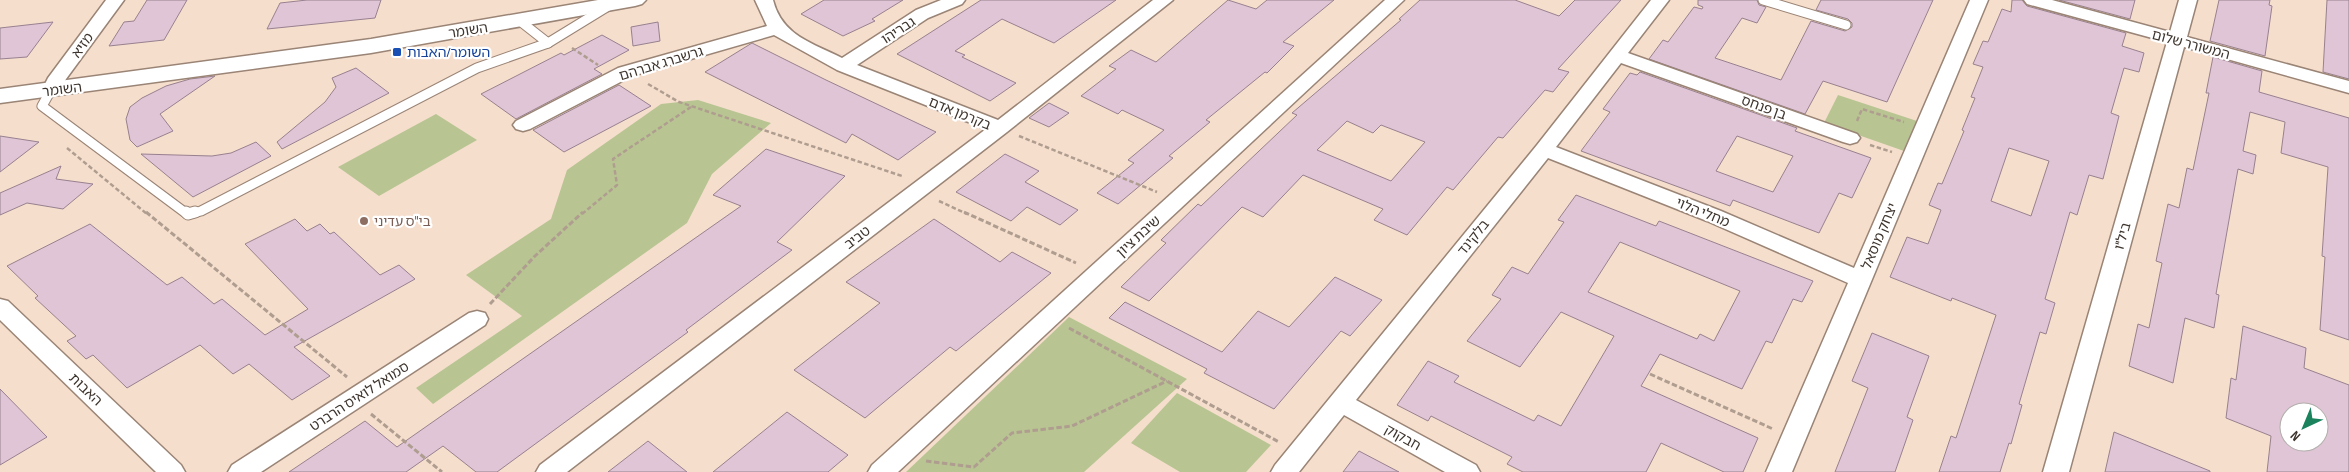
<svg xmlns="http://www.w3.org/2000/svg" width="2349" height="472" font-family="'Sofia Sans Condensed','Noto Sans Hebrew',sans-serif">
<style>
.green{fill:#b8c592}
.building{fill:#dfc5d5;stroke:#98818f;fill-rule:evenodd}
.lines{fill:none;stroke-linecap:round;stroke-linejoin:round}
.service-far1-casing{stroke:#9a8475;stroke-width:11}
.service-casing{stroke:#9a8475;stroke-width:13}
.minor-casing{stroke:#9a8475;stroke-width:3}
.tertiary-casing{stroke:#9a8475;stroke-width:3}
.path-far1{stroke:#af9d8f;stroke-width:2.5;stroke-dasharray:4.5 2.5;stroke-linecap:butt}
.path{stroke:#af9d8f;stroke-width:3;stroke-dasharray:5.5 2.5;stroke-linecap:butt}
.service-far1{stroke:#fff;stroke-width:9}
.service{stroke:#fff;stroke-width:11}
.minor{fill:#fff;fill-rule:evenodd}
.tertiary{fill:#fff;fill-rule:evenodd}
.transit-dot{fill:#1a4fb4;stroke:#fff;stroke-width:2}
.education-dot{fill:#8d6e63;stroke:#fff;stroke-width:2}
.labels{text-anchor:middle;stroke-width:4.5;stroke-linejoin:round;paint-order:stroke}
.street-label{font-size:14px;fill:#3d342d;stroke:#fff}
.transit-label{font-size:14px;fill:#164399;stroke:#fff;text-anchor:start}
.education-label{font-size:14px;fill:#785e54;stroke:#fff;text-anchor:start}
</style>
<rect width="100%" height="100%" fill="#f6decd"/>
<g class="green">
<polygon points="1838,95 1917,121 1904,151 1824,123"/>
<polygon points="698,100 771,123 712,174 687,223 433,404 416,388 522,316 466,275 551,219 567,170 661,104"/>
<polygon points="436,114 477,140 379,196 338,167"/>
<polygon points="1069,317 1187,379 1084,472 906,472"/>
<polygon points="1177,393 1271,445 1246,472 1180,472 1131,443"/>
</g>
<g class="building">
<polygon points="147,0 187,0 164,40 109,46 124,22 134,21"/>
<polygon points="307,0 381,0 375,18 267,29 280,3"/>
<polygon points="824,0 903,0 872,19 875,21 843,36 801,14"/>
<polygon points="981,0 1116,0 1054,43 1002,19 955,51 965,55 962,57 1016,83 990,101 897,54"/>
<polygon points="1228,0 1256,9 1267,0 1334,0 1283,42 1294,46 1267,73 1265,72 1206,120 1210,122 1169,156 1173,158 1118,204 1097,193 1134,163 1128,160 1164,130 1122,110 1118,114 1081,96 1116,69 1109,66 1131,50 1156,62"/>
<path d="M1420,0h95l44,16 16,-16h46l-63,69 11,3 -16,20 -8,-2 -42,48 -5,-1 -45,53 -6,-3 -40,48 -33,-15 9,-11 -80,-34 -40,42 -21,-10 -93,94 -28,-14 45,-44 -5,-3 37,-36 3,2 96,-91 -5,-2 109,-93 -2,-1zM1347,121l26,12 8,-8 44,17 -34,39 -74,-31z"/>
<polygon points="1698,0 1757,0 1759,5 1766,7 1757,23 1742,18 1715,58 1781,80 1811,21 1845,31 1852,27 1852,23 1848,19 1816,10 1821,0 1933,0 1887,102 1823,81 1805,114 1649,59 1663,40 1668,42 1694,7 1702,9 1703,7 1698,5"/>
<path d="M2012,0h10l5,6 99,27 -4,13 22,7 -5,19 -15,-4 -13,45 8,3 -16,63 -14,-4 -12,40 -7,-3 -25,87 10,4 -9,31 -6,-2 -21,72 3,1 -11,39 -2,-1 -9,29h-61l12,-36 5,2 40,-123 -44,-17 -1,3 -61,-24 17,-40 21,7 13,-34 -12,-5 9,-22 4,1 22,-53 -2,-1 13,-32 -4,-1 12,-30 -10,-3 10,-23 5,1 14,-33 9,3zM2009,148l40,13 -18,55 -40,-15z"/>
<polygon points="2059,0 2135,0 2130,19"/>
<polygon points="2219,0 2270,0 2269,5 2272,6 2265,56 2210,41"/>
<polygon points="2327,0 2349,0 2349,79 2323,72"/>
<polygon points="53,22 27,57 0,59 0,28"/>
<polygon points="658,22 660,41 633,46 631,27"/>
<polygon points="602,35 629,50 594,69 602,74 516,119 481,94 561,53 564,55"/>
<polygon points="752,43 826,80 936,132 898,160 852,134 846,143 705,72"/>
<polygon points="2213,57 2262,71 2259,92 2349,118 2349,340 2320,330 2325,257 2322,256 2328,167 2281,153 2285,122 2250,112 2243,151 2256,155 2253,174 2238,169 2216,294 2219,295 2214,328 2185,318 2173,383 2129,366 2138,324 2149,328 2162,263 2156,261 2168,204 2179,208 2187,168 2193,170 2209,93 2206,93"/>
<polygon points="356,68 389,93 282,149 277,142 325,102 336,87 332,78"/>
<path d="M1640,72l157,56 -2,3 76,27 -19,40 -13,-5 -20,40 -86,-33 -3,6 -149,-55 29,-39 -7,-3 27,-36 7,2zM1737,136l56,20 -20,36 -57,-21z"/>
<polygon points="215,76 160,114 173,131 137,147 130,140 126,119 130,107 142,98 166,86 190,79"/>
<polygon points="619,85 651,106 564,152 533,130"/>
<polygon points="1049,103 1069,113 1049,127 1029,118"/>
<polygon points="0,136 39,142 0,172"/>
<polygon points="256,142 271,156 193,197 141,154 212,156 231,153"/>
<polygon points="766,149 845,176 777,242 792,250 686,330 688,332 497,472 476,472 443,446 406,472 289,472 365,421 397,447 741,206 713,195"/>
<polygon points="1005,154 1039,171 1025,182 1078,210 1060,225 1027,207 1011,221 956,192"/>
<polygon points="61,166 56,179 93,184 63,209 27,203 0,215 0,193"/>
<path d="M1576,195l80,31 3,-5 154,60 -11,21 -9,-3 -21,44 -6,-2 -24,48 -82,-35 -19,32 117,52 -15,34h-19l-63,-29 -15,29h-123l-16,-8 5,-7 -81,-41 -3,5 -31,-16 31,-44 31,15 -5,6 80,39 4,-6 23,11 53,-90 -53,-24 -41,55 -53,-26 34,-42 -9,-4 20,-28 16,7 36,-52 -6,-2zM1620,242l120,49 -26,50 -14,-7 -3,5 -109,-47z"/>
<polygon points="295,219 307,231 320,224 330,234 334,232 380,275 399,265 415,279 294,347 330,376 292,400 249,364 233,374 200,345 127,388 93,355 86,359 67,341 76,336 35,298 38,296 7,266 90,224 167,285 182,277 214,304 222,299 265,335 308,309 245,244"/>
<polygon points="934,219 1000,262 1012,252 1051,273 956,351 950,347 865,418 794,370 880,303 846,282"/>
<polygon points="1335,277 1382,300 1350,336 1341,331 1274,409 1204,373 1207,369 1109,318 1125,302 1222,352 1258,311 1289,327"/>
<path d="M2243,326l63,22 -2,20 45,17v87h-82l4,-36 -45,-18 5,-40 5,2zM2289,412h30v30h-30z"/>
<polygon points="1872,333 1929,356 1907,417 1913,420 1895,472 1835,472 1868,388 1852,381"/>
<polygon points="0,389 47,437 0,465"/>
<polygon points="787,412 848,455 828,472 713,472"/>
<polygon points="2114,432 2210,471 2210,472 2105,472"/>
<polygon points="648,441 687,472 608,472"/>
<polygon points="1359,451 1399,472 1343,472"/>
</g>
<g class="lines">
<defs>
<g id="service-far1">
<polyline points="1763,0 1846,25"/>
<polyline points="520,21 548,43"/>
<polyline points="51,90 42,106 187,214"/>
<polyline points="190,214 201,211 477,68 548,43 610,5"/>
</g>
<polyline id="service" points="186,212 188,214 195,212"/>
<g id="minor">
<polygon points="106,0 124,0 66,79 58,94 51,96 44,94 42,90 48,78"/>
<path d="M755,0h18c9,36 40,43 69,58l74,-48 25,-10h24l-3,4 -34,14 -71,47 141,55 155,-120h20l-166,132 -440,340h-31l4,-7 446,-336 -149,-59 -63,-35 -142,41 -102,53 -7,2 -7,-2 -3,-4 3,-4 102,-53 149,-42z"/>
<polygon points="1385,0 1404,0 898,472 868,472 872,465"/>
<polygon points="1651,0 1669,0 1628,53 1857,134 1860,138 1857,142 1850,144 1843,142 1621,63 1556,147 1721,211 1854,268 1970,0 1988,0 1792,472 1766,472 1848,283 1707,221 1548,158 1356,400 1476,465 1480,472 1445,472 1344,415 1299,472 1271,472 1275,465 1537,145"/>
<polygon points="2024,0 2052,0 2170,32 2179,0 2197,0 2187,37 2349,81 2349,93 2184,47 2069,472 2043,472 2167,42 2027,4"/>
<polygon points="0,299 8,301 181,465 185,472 156,472 0,320"/>
<polygon points="477,311 485,313 488,319 485,325 261,472 228,472 232,465 469,313"/>
</g>
<polygon id="tertiary" points="598,0 646,0 642,4 635,6 371,53 0,103 0,89 371,39"/>
</defs>
<use href="#service-far1" class="service-far1-casing"/>
<use href="#service" class="service-casing"/>
<use href="#minor" class="minor-casing"/>
<use href="#tertiary" class="tertiary-casing"/>
<g class="path-far1">
<polyline points="572,48 598,65"/>
<polyline points="648,84 679,102 902,176"/>
<polyline points="1857,121 1862,109 1904,122"/>
<polyline points="1019,136 1157,192"/>
<polyline points="1870,145 1892,152"/>
<polyline points="67,148 147,214"/>
<polyline points="939,201 967,214"/>
<polyline points="582,214 617,185 613,159 691,107"/>
</g>
<g class="path">
<polyline points="146,212 347,377"/>
<polyline points="964,212 1076,263"/>
<polyline points="490,304 535,256 583,212"/>
<polyline points="1069,328 1279,442"/>
<polyline points="1650,374 1773,429"/>
<polyline points="371,414 442,472"/>
<polyline points="926,461 974,467 1012,433 1072,426 1167,381"/>
</g>
<use href="#service-far1" class="service-far1"/>
<use href="#service" class="service"/>
<use href="#minor" class="minor"/>
<use href="#tertiary" class="tertiary"/>
</g>
<rect class="transit-dot" x="392" y="47" width="10" height="10" rx="2.5"/>
<circle class="education-dot" cx="364" cy="221" r="5"/>
<g class="labels">
<g class="street-label">
<text transform="translate(468 30) rotate(-9)" y="5">השומר</text>
<text transform="translate(898 30) rotate(-33)" y="5">גבריהו</text>
<text transform="translate(2191 44) rotate(15)" y="5">המשורר שלום</text>
<text transform="translate(82 45) rotate(-54)" y="5">מזיא</text>
<text transform="translate(661 63) rotate(-17)" y="5">גרשברג אברהם</text>
<text transform="translate(62 89) rotate(-7)" y="5">השומר</text>
<text transform="translate(1764 107) rotate(20)" y="5">בן פנחס</text>
<text transform="translate(960 113) rotate(22)" y="5">בקרמן אדם</text>
<text transform="translate(1703 212) rotate(22)" y="5">מחלי הלוי</text>
<text transform="translate(1138 236) rotate(-42)" y="5">שיבת ציון</text>
<text transform="translate(1879 236) rotate(-67)" y="5">יצחק מוסאל</text>
<text transform="translate(2122 236) rotate(-74)" y="5">ביל"ו</text>
<text transform="translate(857 237) rotate(-37)" y="5">טביב</text>
<text transform="translate(1473 237) rotate(-51)" y="5">בלקינד</text>
<text transform="translate(86 389) rotate(44)" y="5">האבות</text>
<text transform="translate(359 396) rotate(-33)" y="5">סמואל לואיס הרברט</text>
<text transform="translate(1403 437) rotate(29)" y="5">חבקוק</text>
</g>
<g class="transit-label">
<text x="407" y="57">השומר/האבות</text>
</g>
<g class="education-label">
<text x="374" y="226">בי"ס עדיני</text>
</g>
</g>
<g transform="translate(2304 427) rotate(224)"><circle r="24" fill="#ffffff" stroke="#b1aeab"/>
<path d="M0-4L9 19L0 12L-9 19Z" fill="#1a825d"/>
<text y="-8" font-size="14" font-weight="bold" text-anchor="middle" fill="#3d342d">N</text>
</g>
</svg>
